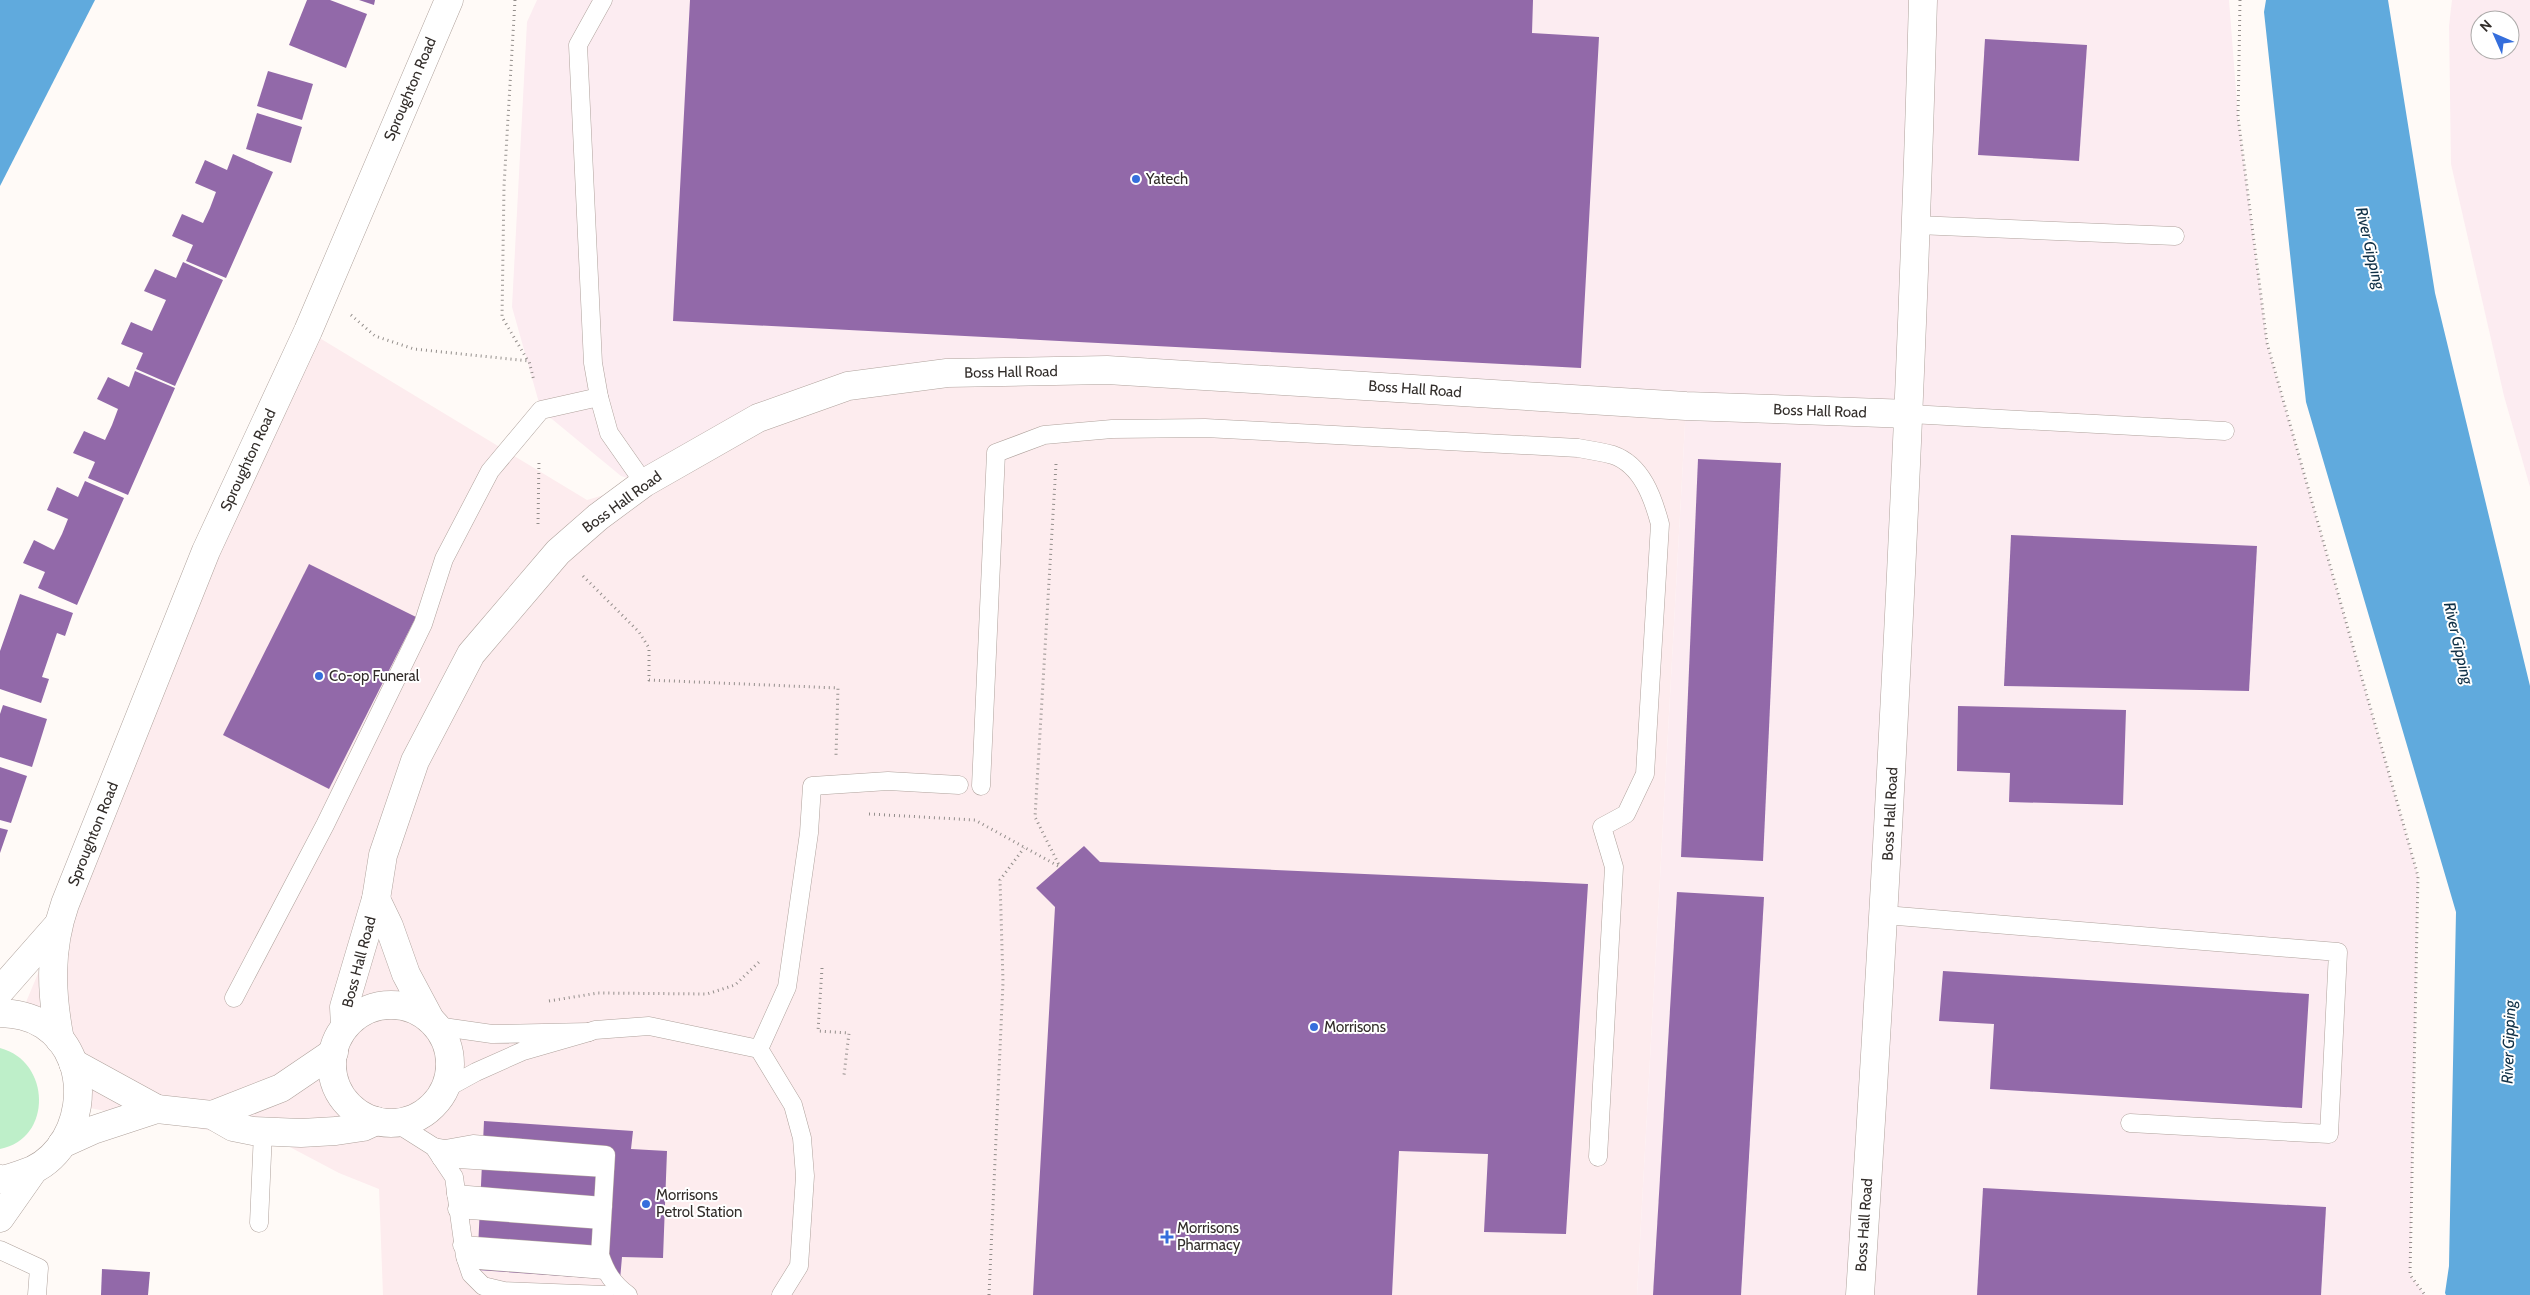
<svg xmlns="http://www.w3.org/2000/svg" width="2530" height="1295" font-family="Cabin,sans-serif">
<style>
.commercial{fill:#fdecee}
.industrial{fill:#fcecf1;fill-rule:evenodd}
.green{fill:#beefc9}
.water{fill:#60aadd}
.building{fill:#9269a9}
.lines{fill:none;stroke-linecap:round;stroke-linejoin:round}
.service-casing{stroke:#afa29c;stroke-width:19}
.minor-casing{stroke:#afa29c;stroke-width:29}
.tertiary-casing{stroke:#afa29c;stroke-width:29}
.path{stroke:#938e8b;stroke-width:3;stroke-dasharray:1 4;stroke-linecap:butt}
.service{stroke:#fff;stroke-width:18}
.minor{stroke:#fff;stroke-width:28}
.tertiary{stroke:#fff;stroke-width:28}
.poi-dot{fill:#356edc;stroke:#fff;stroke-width:2}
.labels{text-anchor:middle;stroke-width:4;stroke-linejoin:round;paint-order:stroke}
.street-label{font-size:15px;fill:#322d2a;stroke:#fff}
.poi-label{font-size:15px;fill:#322d2a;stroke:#fff;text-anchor:start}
.water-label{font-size:16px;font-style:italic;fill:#103046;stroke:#fff}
</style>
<rect width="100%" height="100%" fill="#fffaf7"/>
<polygon class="commercial" points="308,331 587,500 644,483 758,418 947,373 1686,406 1637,1295 383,1295 379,1189 339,1173 286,1145 79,1106 60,1040 21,1014"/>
<g class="industrial">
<polygon points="537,0 2229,0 2238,117 2267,343 2418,876 2410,1275 2425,1295 1637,1295 1686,406 1107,370 848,386 644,483 621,476 541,410 512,307 527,22"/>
<path d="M2452,0h78v487l-26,-91 -53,-232 -2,-138zM2480,20h30v30h-30z"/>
</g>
<path class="green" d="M0,1048c51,13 53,91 0,101z"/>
<g class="water">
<polygon points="0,0 95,0 0,186"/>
<polygon points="2266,0 2388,0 2435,293 2530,686 2530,1295 2446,1295 2445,1293 2449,1266 2456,912 2306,402 2264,12"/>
</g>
<g class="building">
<polygon points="307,0 330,0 367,14 346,68 289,45"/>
<polygon points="359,0 375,0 374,5"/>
<polygon points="690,0 1533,0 1532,33 1599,37 1581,368 673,321"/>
<polygon points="1985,39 2087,45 2079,161 1978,155"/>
<polygon points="268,71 313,84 302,120 257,106"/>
<polygon points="257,113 302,127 291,163 246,149"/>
<polygon points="233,154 273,172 226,278 186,261 193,245 172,236 182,214 203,223 210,208 216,192 195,183 205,160 227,170"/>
<polygon points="183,262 223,280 175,386 136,369 143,353 121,344 131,322 152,331 166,300 144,291 155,269 176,278"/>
<polygon points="135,371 175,388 128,495 88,478 95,462 73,453 84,431 105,440 112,425 118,409 97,399 108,377 129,387"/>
<polygon points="1698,459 1781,463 1763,861 1681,857"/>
<polygon points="85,481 124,498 77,605 38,588 45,572 23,563 34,540 54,550 62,534 68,519 47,510 57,487 78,497"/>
<polygon points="2011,535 2257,546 2249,691 2004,686"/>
<polygon points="309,564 416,617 329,789 223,735"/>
<polygon points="20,594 73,613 65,636 57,633 42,677 49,679 41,703 0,689 0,651"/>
<polygon points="3,705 47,719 32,767 0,757 0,714"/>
<polygon points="1958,706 2126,710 2123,805 2009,802 2010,773 1957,771"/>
<polygon points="0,767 27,776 11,823 0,820"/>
<polygon points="0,828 8,830 0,853"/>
<polygon points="1084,846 1100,862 1588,884 1566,1234 1484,1232 1488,1154 1399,1151 1392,1295 1033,1295 1055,907 1036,888"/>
<polygon points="1677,892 1764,897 1741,1295 1653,1295"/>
<polygon points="1943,971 2309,994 2302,1108 1990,1089 1994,1024 1939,1021"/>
<polygon points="484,1121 633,1131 631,1149 667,1151 663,1258 622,1257 620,1280 477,1270"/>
<polygon points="1983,1188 2326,1207 2321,1295 1977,1295"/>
<polygon points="102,1269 150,1272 148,1295 101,1295"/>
</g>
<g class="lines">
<defs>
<g id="service">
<polyline points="603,0 578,45 593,363 599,397 609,433 644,483"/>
<polyline points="1917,225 2175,236"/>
<polyline points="1910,414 2225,431"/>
<path d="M981,786l15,-333 48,-18 68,-6 93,-1 373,20c12,2 24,4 35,7 29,10 40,43 47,69l-15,250 -19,40 -24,13 12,40 -16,290"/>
<polyline points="1885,915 2338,952 2329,1134 2130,1123"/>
<polyline points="234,998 325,825 423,624 444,559 490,471 541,410 599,397"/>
<polyline points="436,1026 492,1034 589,1032 523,1051 476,1072 445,1089"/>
<polyline points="589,1032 595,1030 649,1026 759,1049 787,987 809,833 812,786 888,781 959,785"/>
<polyline points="759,1049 793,1105 802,1138 805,1176 799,1266 781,1295"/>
<polyline points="396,1123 434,1147 454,1177 465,1256 471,1274 483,1286 504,1291 605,1295"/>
<path d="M434,1147l11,2 28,-5 133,11 -6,100c6,18 13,29 28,40"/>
<polyline points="441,1158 605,1168"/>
<polyline points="456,1194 603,1206"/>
<polyline points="457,1209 602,1220"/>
<polyline points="259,1223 263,1132"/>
<polyline points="462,1245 600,1255"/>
<polyline points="0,1250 39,1268 37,1295"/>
<polyline points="466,1259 605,1270"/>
</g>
<g id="minor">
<polyline points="376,899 389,926 406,974 430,1019"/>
<circle cx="391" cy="1064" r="59"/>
<polyline points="345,1026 344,1007 376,899 383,855 415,761 471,654 558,552 598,517 644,483 758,418 848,386 947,373 1107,370 1686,406 1910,414"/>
<polyline points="73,1063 157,1109"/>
<polyline points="212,1115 281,1088 334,1052"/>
<polyline points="62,1144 93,1130 157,1109 212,1115 233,1127 253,1131 301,1133 336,1131 363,1127 376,1121"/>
<path d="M1860,1295c28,-431 51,-863 63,-1295"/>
</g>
<g id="tertiary">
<polyline points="0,991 58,925"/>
<path d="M0,1013c16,1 30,3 44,12 55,36 40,131 -22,149 -7,2 -14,6 -22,5"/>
<path d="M60,1040c-9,-47 -11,-90 5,-136l141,-353 102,-220 141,-331"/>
<polyline points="0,1218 33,1171"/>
</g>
</defs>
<use href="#service" class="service-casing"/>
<use href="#minor" class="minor-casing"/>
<use href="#tertiary" class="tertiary-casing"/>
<g class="path">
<polyline points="515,0 504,186 502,317 528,361"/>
<polyline points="2240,0 2238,117 2267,343 2418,876 2410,1275 2425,1295"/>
<polyline points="351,315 375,336 414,349 529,361 534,381"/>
<polyline points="1056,464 1035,817 1060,867"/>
<polyline points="538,524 539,459"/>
<polyline points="583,576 639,632 649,648 649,680 838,688 836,755"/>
<polyline points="869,814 975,820 1060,867"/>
<polyline points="822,968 818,1031 849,1033 844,1075"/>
<polyline points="549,1001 598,993 707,994 735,985 759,962"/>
<polyline points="989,1295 1003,982 1000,880 1024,848"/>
</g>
<use href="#service" class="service"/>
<use href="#minor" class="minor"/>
<use href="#tertiary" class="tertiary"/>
</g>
<g class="poi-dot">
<circle cx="1136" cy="179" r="5"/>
<circle cx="319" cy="676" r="5"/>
<circle cx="1314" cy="1027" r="5"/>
<circle cx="646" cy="1204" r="5"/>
<path d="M1164.5 1229.5h5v5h5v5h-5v5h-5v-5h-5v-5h5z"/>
</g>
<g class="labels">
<g class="street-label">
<text transform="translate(410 89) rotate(-67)" y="5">Sproughton Road</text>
<text transform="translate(1011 372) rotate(-1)" y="5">Boss Hall Road</text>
<text transform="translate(1415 389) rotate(4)" y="5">Boss Hall Road</text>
<text transform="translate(1820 411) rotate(2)" y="5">Boss Hall Road</text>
<text transform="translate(248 460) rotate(-65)" y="5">Sproughton Road</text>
<text transform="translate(622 502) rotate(-36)" y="5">Boss Hall Road</text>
<text transform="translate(1890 814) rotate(-87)" y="5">Boss Hall Road</text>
<text transform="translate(93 834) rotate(-68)" y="5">Sproughton Road</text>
<text transform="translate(359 962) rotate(-75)" y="5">Boss Hall Road</text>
<text transform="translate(1864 1225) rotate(-86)" y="5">Boss Hall Road</text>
</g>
<g class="poi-label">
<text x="1146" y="184">Yatech</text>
<text x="329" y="681">Co-op Funeral</text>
<text x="1324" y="1032">Morrisons</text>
<text x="656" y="1200">Morrisons<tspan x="656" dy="17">Petrol Station</tspan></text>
<text x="1177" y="1233">Morrisons<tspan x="1177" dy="17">Pharmacy</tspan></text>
</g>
<g class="water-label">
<text transform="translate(2371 248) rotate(77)" y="6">River Gipping</text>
<text transform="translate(2459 643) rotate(77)" y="6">River Gipping</text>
<text transform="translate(2508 1042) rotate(-88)" y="6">River Gipping</text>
</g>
</g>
<g transform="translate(2495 35) rotate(315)"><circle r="24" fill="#ffffff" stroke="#adabaa"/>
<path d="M0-4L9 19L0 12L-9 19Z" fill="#356edc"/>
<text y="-8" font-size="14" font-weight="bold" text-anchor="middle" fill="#322d2a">N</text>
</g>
</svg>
